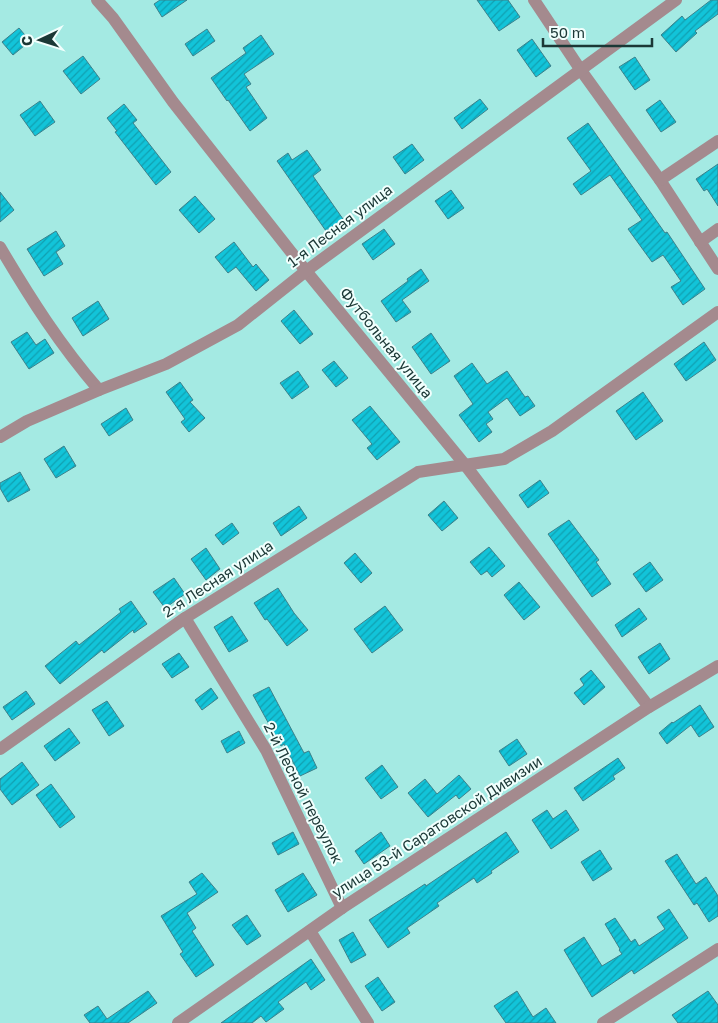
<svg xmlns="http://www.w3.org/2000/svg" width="718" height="1023" font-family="'Golos Text',sans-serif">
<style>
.building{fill:url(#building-hatch);stroke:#3c818b}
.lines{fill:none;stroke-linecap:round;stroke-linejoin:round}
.minor{stroke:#a48a8e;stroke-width:12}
.labels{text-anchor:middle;stroke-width:4;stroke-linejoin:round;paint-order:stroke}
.street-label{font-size:15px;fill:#1b3836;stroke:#f1fffd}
</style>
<defs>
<pattern id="building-hatch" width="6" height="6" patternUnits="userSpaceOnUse" patternTransform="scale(1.25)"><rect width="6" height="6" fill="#12c4d9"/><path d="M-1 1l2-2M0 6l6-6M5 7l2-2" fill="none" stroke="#10a0b1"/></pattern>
</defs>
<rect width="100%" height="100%" fill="#a4eae3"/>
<g class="building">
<polygon points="160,0 187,0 162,17 154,4"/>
<polygon points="477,0 508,0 520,17 499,31"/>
<polygon points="711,0 718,0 718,14 695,31 697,33 676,52 661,35 682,16 685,20"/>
<polygon points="19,28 30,41 13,55 2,42"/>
<polygon points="207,29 215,41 193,56 185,44"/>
<polygon points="261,35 274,54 244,74 251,84 246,87 267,118 250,131 228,100 227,101 211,78 246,53 243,48"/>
<polygon points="532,39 551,66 536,77 517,50"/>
<polygon points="83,56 100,79 81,94 63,71"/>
<polygon points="635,57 650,80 635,90 619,67"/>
<polygon points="480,99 488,109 462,129 454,118"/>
<polygon points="660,100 676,122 661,132 646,110"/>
<polygon points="40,101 55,122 35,136 20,115"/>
<polygon points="124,104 137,120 133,123 171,172 156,185 115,132 117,131 107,118"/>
<polygon points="588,123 665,233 667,232 705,289 683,305 671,287 681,281 663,255 652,262 628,229 642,220 610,175 581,195 573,184 591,171 567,138"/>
<polygon points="412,144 424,160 405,174 393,157"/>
<polygon points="307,150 321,170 313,176 343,219 326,231 277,161 288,153 292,160"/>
<polygon points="718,164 718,206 707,189 704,191 696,179"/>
<polygon points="451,190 464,208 448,219 435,201"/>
<polygon points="0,192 14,210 0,222"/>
<polygon points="195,196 215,219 199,233 179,210"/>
<polygon points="384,229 395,244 373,260 362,244"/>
<polygon points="56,231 65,246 56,252 63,264 44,276 27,249"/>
<polygon points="234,242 253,267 256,264 269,280 256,291 236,267 228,273 215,257"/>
<polygon points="421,269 429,281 402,300 411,312 396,322 381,301 408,281 407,279"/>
<polygon points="98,301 109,319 83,336 72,318"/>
<polygon points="294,310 313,334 300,344 281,321"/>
<polygon points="27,332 36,345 45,339 54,353 29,369 11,342"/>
<polygon points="431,333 450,361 431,374 412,347"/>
<polygon points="704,342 716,360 686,381 674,364"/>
<polygon points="334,361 348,378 336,387 322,370"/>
<polygon points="472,363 487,384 507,371 525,397 528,396 535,406 520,416 507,398 488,412 493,419 486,424 492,432 479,442 459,415 473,404 454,376"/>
<polygon points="298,371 309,387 292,399 280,383"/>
<polygon points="180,382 193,400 190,402 205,418 189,432 181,422 185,419 166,392"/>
<polygon points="643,392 663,421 636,440 616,411"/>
<polygon points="370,406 400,442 377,460 367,448 372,444 352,420"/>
<polygon points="126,408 133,420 109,436 101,424"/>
<polygon points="64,446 76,466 56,478 44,459"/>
<polygon points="20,472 30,490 8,502 0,488 0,483"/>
<polygon points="540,480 549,493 528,508 519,495"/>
<polygon points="444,501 458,518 442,531 428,515"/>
<polygon points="299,506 307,518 281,536 273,523"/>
<polygon points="569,520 599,560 596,562 611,584 592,597 548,534"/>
<polygon points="232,523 239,533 223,545 215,535"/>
<polygon points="489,547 505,566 492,577 487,571 481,575 470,562"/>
<polygon points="206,548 220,569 206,580 191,559"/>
<polygon points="355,553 372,573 361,583 344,563"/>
<polygon points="650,562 663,580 646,592 633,574"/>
<polygon points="174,578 185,594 165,608 153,592"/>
<polygon points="519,582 540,607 524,620 504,595"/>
<polygon points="278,588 294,613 308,630 287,646 267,619 265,620 254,603"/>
<polygon points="131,601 147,624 134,633 133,630 104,653 102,650 60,684 45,666 76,641 79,645 121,612 119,609"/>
<polygon points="385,606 403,630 372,653 354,629"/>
<polygon points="639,608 647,619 622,637 615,625"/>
<polygon points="232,616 248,641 229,652 214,627"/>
<polygon points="660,643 670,659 649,674 638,657"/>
<polygon points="179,653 189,667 172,678 162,664"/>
<polygon points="591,670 605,687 584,705 574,693 584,685 580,679"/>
<polygon points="269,687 304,753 309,751 317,768 300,776 284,744 281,746 253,695"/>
<polygon points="211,688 218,698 202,710 195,700"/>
<polygon points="26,691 35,704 12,720 3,707"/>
<polygon points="107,701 124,726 109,736 92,710"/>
<polygon points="700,705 714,727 699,737 691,725 667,744 659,733 672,722 673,723"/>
<polygon points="69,728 80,743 55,761 44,746"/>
<polygon points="239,731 245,743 227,753 221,741"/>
<polygon points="517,739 527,754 509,766 499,751"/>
<polygon points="618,758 625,768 613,776 615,779 583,801 574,788"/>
<polygon points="22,762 39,785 12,805 0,789 0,779"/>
<polygon points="382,765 398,787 381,799 365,778"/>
<polygon points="459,775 471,789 459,799 456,795 428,817 408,793 425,779 437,794"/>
<polygon points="51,784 75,817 60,828 36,795"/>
<polygon points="547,810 553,819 566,810 579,830 551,849 532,820"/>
<polygon points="293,832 299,844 278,855 272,843"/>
<polygon points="381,832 390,846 364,864 355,851"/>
<polygon points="506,832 519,852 491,871 492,873 477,883 474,878 437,903 439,906 407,928 410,933 388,948 369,920 425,884 426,886"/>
<polygon points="600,850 612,869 593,881 581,862"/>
<polygon points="677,854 696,884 706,877 718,896 718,916 709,922 697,903 694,905 665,861"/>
<polygon points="202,873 218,892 187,913 196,928 192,931 214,965 196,977 180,954 183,952 161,916 197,894 189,882"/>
<polygon points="303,873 317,895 288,912 275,890"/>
<polygon points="669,909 688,938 634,974 632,970 592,997 564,950 584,937 602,966 622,954 619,950 620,949 605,924 615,918 631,942 635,939 639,946 665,929 657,917"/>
<polygon points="247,915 261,936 247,945 232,925"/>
<polygon points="353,932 366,955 351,963 339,940"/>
<polygon points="311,959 325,980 311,990 306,982 278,1002 284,1009 266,1022 261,1016 252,1023 221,1023"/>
<polygon points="378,977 395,1002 382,1011 365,986"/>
<polygon points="148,991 157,1003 128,1023 90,1023 84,1015 98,1006 107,1019"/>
<polygon points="517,991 533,1017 546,1008 556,1023 506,1023 494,1006"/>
<polygon points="708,991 718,1005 718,1023 678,1023 672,1015"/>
</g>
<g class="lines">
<g class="minor">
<polyline points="97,0 113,18 173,102 306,271 466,466 649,707"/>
<polyline points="534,0 580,69 660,180 718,269"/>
<polyline points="660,180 718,141"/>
<polyline points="700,242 718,229"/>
<path d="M0,247c30,51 60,98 99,143"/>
<polyline points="0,437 27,421 99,390 166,364 238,325 306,271 676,0"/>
<polyline points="185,618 266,750 342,908"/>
<polyline points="0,749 185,618 418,472 504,459 552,431 718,312"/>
<polyline points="310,931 368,1023"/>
<polyline points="178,1023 342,908 649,707 718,666"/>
<polyline points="603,1023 718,949"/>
</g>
</g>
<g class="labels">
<g class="street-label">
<text transform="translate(340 226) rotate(-37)" y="5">1-я Лесная улица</text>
<text transform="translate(386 343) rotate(51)" y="5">Футбольная улица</text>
<text transform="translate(218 579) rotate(-33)" y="5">2-я Лесная улица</text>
<text transform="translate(303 793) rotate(63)" y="5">2-й Лесной переулок</text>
<text transform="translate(437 827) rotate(-33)" y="5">улица 53-й Саратовской Дивизии</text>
</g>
</g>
<g transform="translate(40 40) rotate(266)" stroke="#f1fffd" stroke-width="4" paint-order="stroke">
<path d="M0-4L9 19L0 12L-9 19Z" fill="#1b3836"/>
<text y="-8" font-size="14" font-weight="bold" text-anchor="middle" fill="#1b3836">С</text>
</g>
<path d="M543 38v8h109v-8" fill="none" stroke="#1b3836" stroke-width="2.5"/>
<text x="550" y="38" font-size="15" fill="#1b3836" stroke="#f1fffd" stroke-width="4" paint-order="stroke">50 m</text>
</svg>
